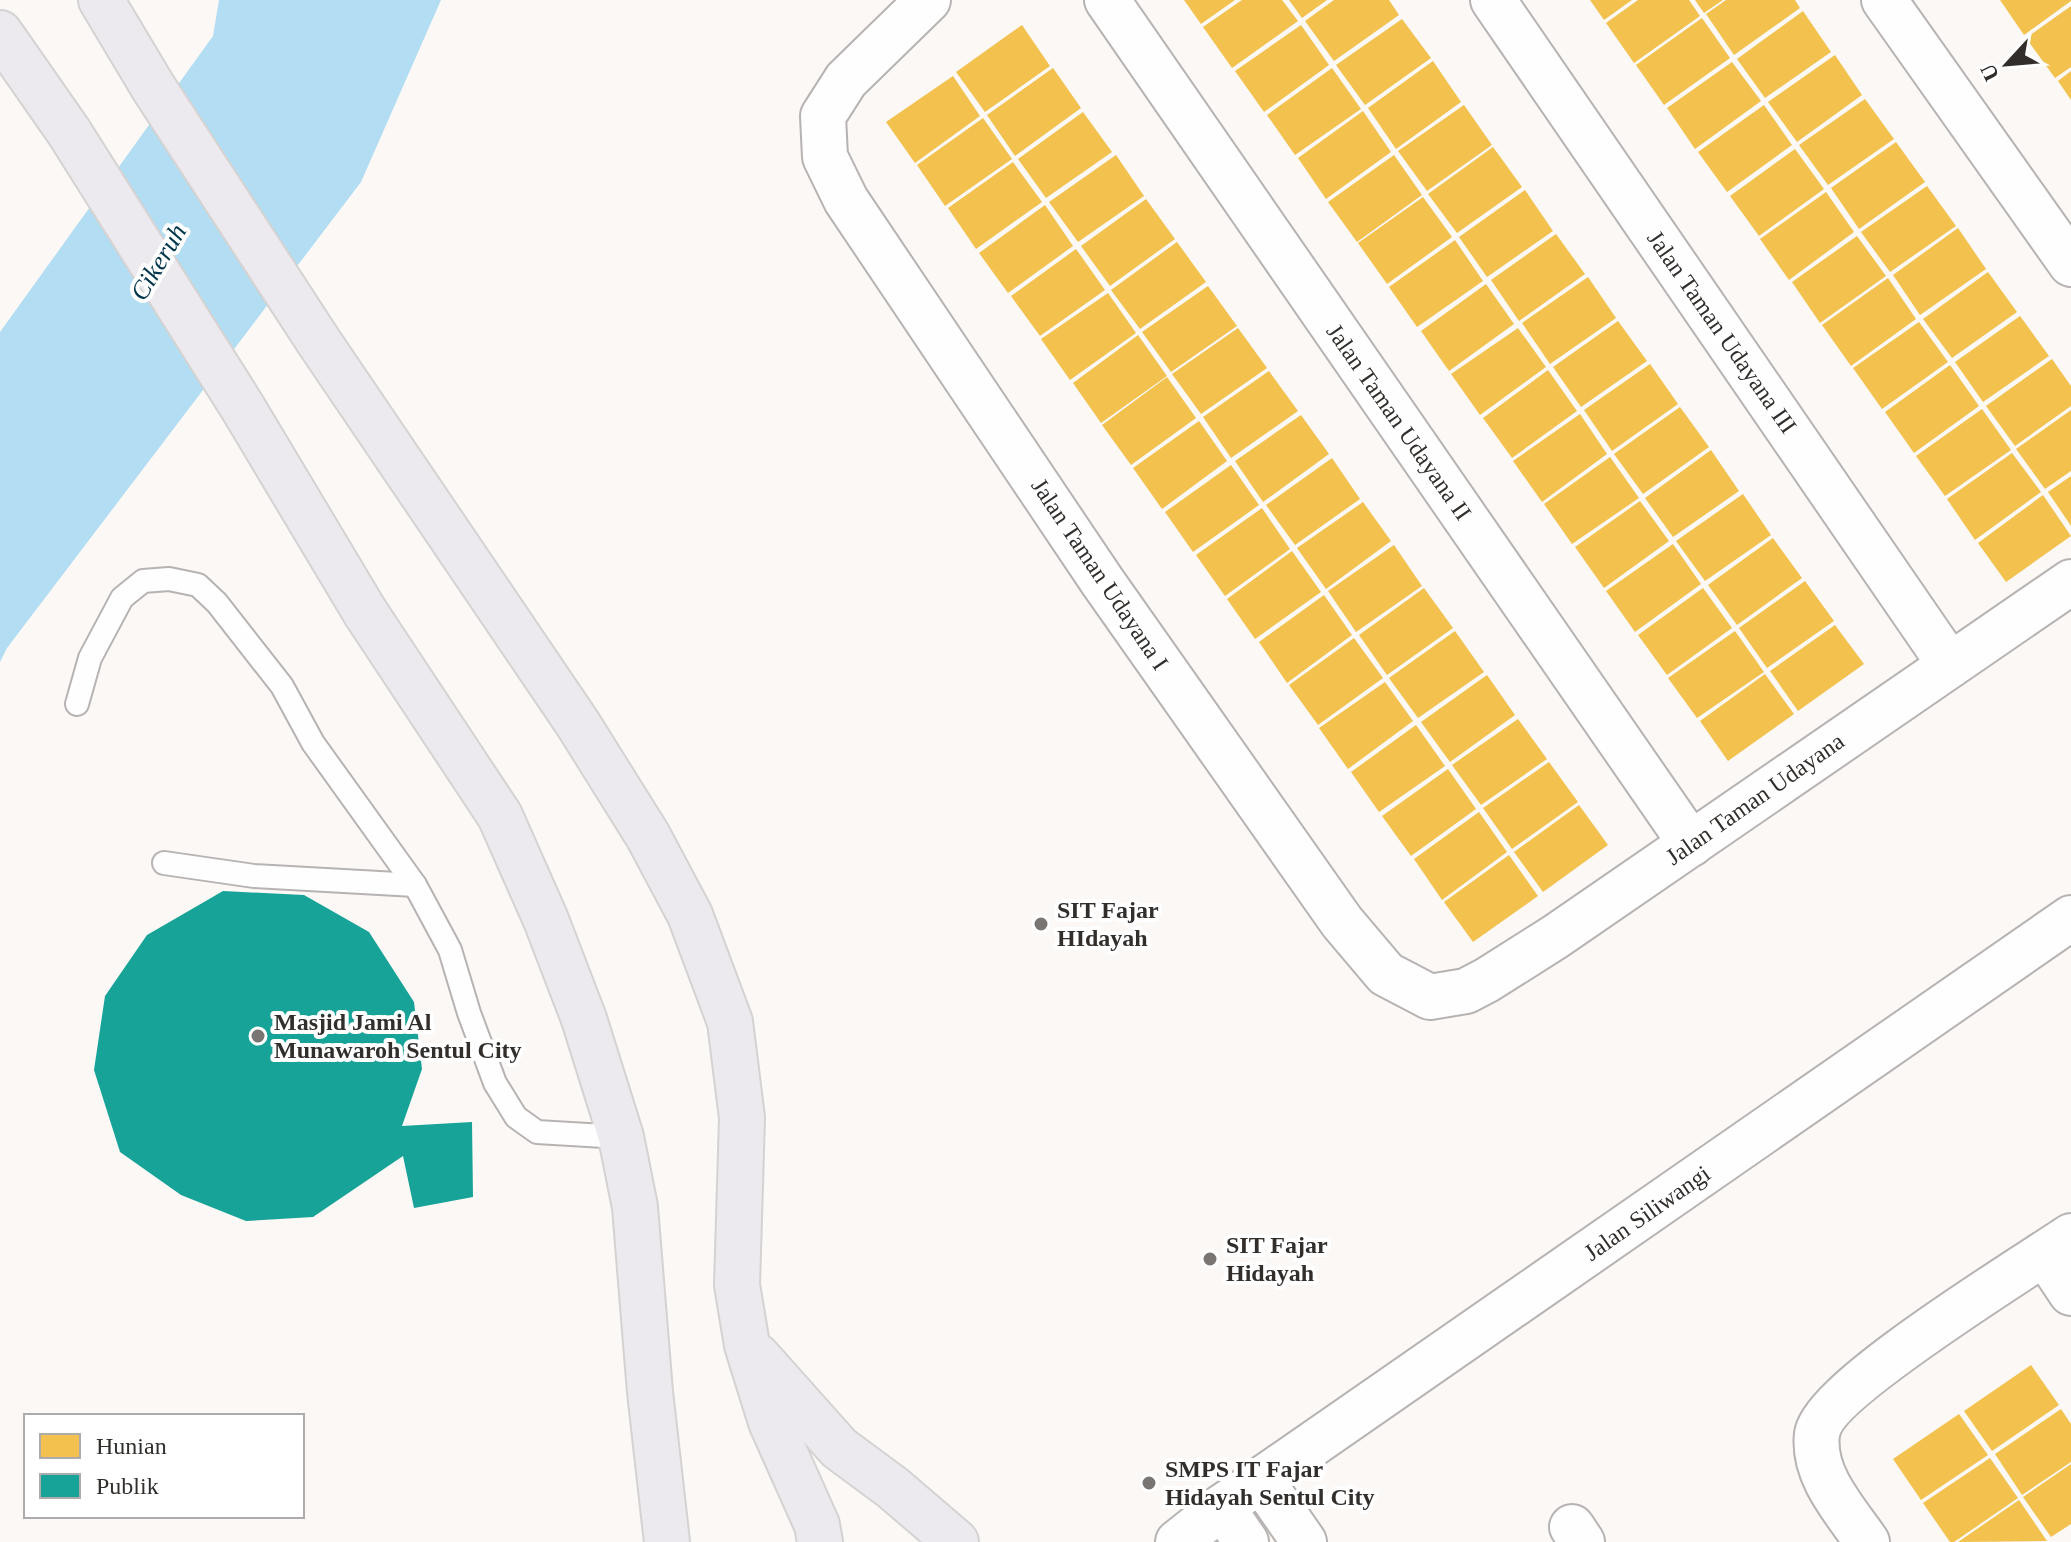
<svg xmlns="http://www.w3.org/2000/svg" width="2071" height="1542" font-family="Georgia,serif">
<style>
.water{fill:#b2ddf2}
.homes{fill:#f2c14e}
.public{fill:#17a398}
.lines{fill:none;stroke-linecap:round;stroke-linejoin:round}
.service-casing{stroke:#b6b3b2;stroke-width:26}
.minor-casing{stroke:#b6b3b2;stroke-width:48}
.primary-casing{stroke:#d4d3d2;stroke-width:48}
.service{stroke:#fefefe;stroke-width:22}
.minor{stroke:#fefefe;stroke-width:44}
.primary{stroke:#edeaef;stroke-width:44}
.poi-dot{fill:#787573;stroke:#fff;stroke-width:3}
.labels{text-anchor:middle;stroke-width:8;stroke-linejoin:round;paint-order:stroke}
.street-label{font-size:24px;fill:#312e2c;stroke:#fff}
.poi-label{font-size:24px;font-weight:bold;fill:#312e2c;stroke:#fff;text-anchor:start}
.water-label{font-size:26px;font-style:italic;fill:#00364b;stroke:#fff}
</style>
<rect width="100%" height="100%" fill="#fbf8f6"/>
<polygon class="water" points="219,0 441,0 361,182 7,648 0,662 0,332 213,36"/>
<g class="homes">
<polygon points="1184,0 1235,0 1201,24"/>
<polygon points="1242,0 1282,0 1298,21 1232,68 1203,27"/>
<polygon points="1289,0 1327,0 1302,18"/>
<polygon points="1334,0 1389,0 1399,15 1334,61 1305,21"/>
<polygon points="1590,0 1632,0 1604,20"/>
<polygon points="1638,0 1689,0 1700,16 1634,63 1606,23"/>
<polygon points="1695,0 1723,0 1704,13"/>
<polygon points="1726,0 1795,0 1800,8 1734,55 1706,14"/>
<polygon points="2000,0 2071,0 2071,1 2024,35"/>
<polygon points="2071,6 2071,67 2055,78 2026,38"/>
<polygon points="1803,11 1831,52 1765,98 1737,59"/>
<polygon points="1702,18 1730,58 1664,105 1636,65"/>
<polygon points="1402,19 1431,58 1365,105 1336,65"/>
<polygon points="1022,25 1050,66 985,112 956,72"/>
<polygon points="1301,25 1329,65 1264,112 1235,71"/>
<polygon points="1835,55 1862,95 1797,142 1768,102"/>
<polygon points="1433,61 1461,102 1396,149 1368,108"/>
<polygon points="1732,62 1761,101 1695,149 1667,108"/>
<polygon points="1053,68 1081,108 1015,156 987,115"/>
<polygon points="1332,68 1361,109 1295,155 1267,115"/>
<polygon points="2071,71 2071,100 2058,81"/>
<polygon points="953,76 980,116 915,163 886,122"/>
<polygon points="1865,99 1894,139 1828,185 1799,145"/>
<polygon points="1464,105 1492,145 1427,191 1398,151"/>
<polygon points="1764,105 1792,145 1727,192 1698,152"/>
<polygon points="1363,111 1391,152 1326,199 1298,158"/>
<polygon points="1083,112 1112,152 1046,198 1018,159"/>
<polygon points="983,118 1012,159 945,206 917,165"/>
<polygon points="1896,142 1925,182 1859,229 1831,188"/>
<polygon points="1493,147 1522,187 1457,233 1428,194"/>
<polygon points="1795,149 1824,189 1759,236 1730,196"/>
<polygon points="1116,155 1144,196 1078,242 1049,202"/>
<polygon points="1394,155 1422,195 1357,242 1328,202"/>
<polygon points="1013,162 1042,202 976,249 948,208"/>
<polygon points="1927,186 1956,226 1890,272 1861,232"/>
<polygon points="1525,190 1553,231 1487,277 1459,237"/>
<polygon points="1826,192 1854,232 1789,280 1760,239"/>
<polygon points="1423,197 1452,237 1387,284 1358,243"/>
<polygon points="1146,199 1175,239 1110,286 1081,246"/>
<polygon points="1045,205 1073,246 1008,293 979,253"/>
<polygon points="1958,228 1986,269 1920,315 1893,275"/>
<polygon points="1556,234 1585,274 1519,321 1491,280"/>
<polygon points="1857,236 1886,276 1820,323 1792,282"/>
<polygon points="1455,240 1483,281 1417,327 1389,287"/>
<polygon points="1177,242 1206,282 1140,329 1111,290"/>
<polygon points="1076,249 1105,290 1040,336 1011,296"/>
<polygon points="1988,272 2017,312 1952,358 1923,319"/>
<polygon points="1588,277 1616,318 1550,364 1522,323"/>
<polygon points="1888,278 1916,319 1851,366 1822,325"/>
<polygon points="1486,284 1514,324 1449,371 1421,331"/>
<polygon points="1208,286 1237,326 1171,372 1142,332"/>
<polygon points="1108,293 1136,333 1070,380 1041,339"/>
<polygon points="2020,316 2049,356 1983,402 1955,362"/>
<polygon points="1618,321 1647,361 1581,407 1553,367"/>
<polygon points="1919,322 1948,362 1882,409 1853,368"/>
<polygon points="1238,328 1267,368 1201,414 1172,374"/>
<polygon points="1518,328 1546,367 1480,415 1451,374"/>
<polygon points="1138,335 1167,376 1101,423 1073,383"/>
<polygon points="2052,359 2071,386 2071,406 2015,446 1986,406"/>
<polygon points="1650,364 1678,404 1612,451 1584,410"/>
<polygon points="1950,365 1979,406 1914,453 1885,412"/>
<polygon points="1548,370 1577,411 1512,458 1483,418"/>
<polygon points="1269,371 1298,411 1231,458 1203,417"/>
<polygon points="1167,377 1196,418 1131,465 1102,425"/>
<polygon points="1680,407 1709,447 1643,494 1614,454"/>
<polygon points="1982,409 2011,450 1945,496 1916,456"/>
<polygon points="2071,410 2071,471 2045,489 2016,449"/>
<polygon points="1580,414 1607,454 1542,502 1513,461"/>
<polygon points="1301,415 1329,454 1263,502 1235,461"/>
<polygon points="1199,421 1227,461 1162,509 1133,468"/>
<polygon points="1711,450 1739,491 1673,537 1645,498"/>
<polygon points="2012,453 2041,492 1975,540 1947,499"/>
<polygon points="1610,457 1639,498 1572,544 1544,504"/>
<polygon points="1332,458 1360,499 1295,545 1266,505"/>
<polygon points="1231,465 1259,505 1193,552 1165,512"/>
<polygon points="2071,476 2071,526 2048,492"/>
<polygon points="1743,494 1771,535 1705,581 1676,541"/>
<polygon points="2043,495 2071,536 2006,582 1978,543"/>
<polygon points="1640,501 1669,541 1604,588 1575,547"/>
<polygon points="1363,502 1391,541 1326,589 1297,548"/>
<polygon points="1262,508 1290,549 1225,596 1196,555"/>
<polygon points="1773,538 1802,578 1737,625 1708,585"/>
<polygon points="1673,544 1701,584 1635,632 1606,591"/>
<polygon points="1394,545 1422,586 1356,632 1328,591"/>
<polygon points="1292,551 1321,592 1255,639 1227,599"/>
<polygon points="1805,581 1834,621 1767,668 1739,628"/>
<polygon points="1424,588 1453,628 1387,675 1359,635"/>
<polygon points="1703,588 1732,628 1667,675 1638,635"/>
<polygon points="1324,595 1352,635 1287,683 1259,642"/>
<polygon points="1835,625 1864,664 1798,711 1770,671"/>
<polygon points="1455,631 1484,672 1418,718 1389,678"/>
<polygon points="1735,631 1764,672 1697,718 1668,678"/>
<polygon points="1354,638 1383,678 1318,725 1289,685"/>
<polygon points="1765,674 1794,714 1728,761 1700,721"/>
<polygon points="1487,675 1515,715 1450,762 1421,722"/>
<polygon points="1385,682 1413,721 1348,769 1319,728"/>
<polygon points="1518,719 1547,759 1481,805 1452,765"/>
<polygon points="1416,725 1445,766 1379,812 1351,772"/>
<polygon points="1549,762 1578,802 1512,849 1483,808"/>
<polygon points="1448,769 1476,809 1411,856 1382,816"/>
<polygon points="1579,805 1608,845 1543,892 1514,852"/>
<polygon points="1479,812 1507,852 1442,900 1414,859"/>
<polygon points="1509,855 1538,896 1473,942 1444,902"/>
<polygon points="2031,1365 2059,1405 1992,1451 1964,1411"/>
<polygon points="2061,1409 2071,1424 2071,1462 2022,1495 1995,1454"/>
<polygon points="1959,1414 1988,1455 1921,1500 1893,1459"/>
<polygon points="1990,1458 2018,1498 1954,1542 1950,1542 1923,1503"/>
<polygon points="2071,1464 2071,1524 2051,1537 2023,1497"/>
<polygon points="2019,1500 2047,1541 1958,1542"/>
</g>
<polygon class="public" points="223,891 304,895 369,932 414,1002 422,1069 402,1126 472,1122 473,1197 414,1208 403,1156 313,1217 246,1221 181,1195 120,1152 94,1070 105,996 147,935"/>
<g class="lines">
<defs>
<g id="service">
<polyline points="77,704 90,658 122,598 143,581 169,579 198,585 217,603 282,686 313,743 415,885 450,950 469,1013 495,1083 516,1117 537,1132 621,1137"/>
<polyline points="164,863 254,876 415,885"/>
</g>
<g id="minor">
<polyline points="928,0 846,80 823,116 825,157 846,200 1102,581 1342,922 1386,974 1430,997 1466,991 1487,980 1555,937 2071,582"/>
<polyline points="1107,0 1691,844"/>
<polyline points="1493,0 1950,665"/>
<polyline points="1884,0 2071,264"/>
<polyline points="2045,1254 2071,1293"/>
<polyline points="1261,1480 1304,1542"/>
<polyline points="1222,1507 1246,1542"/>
<polyline points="1572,1527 1582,1542"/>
<polyline points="1178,1542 1222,1507 2071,918"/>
<path d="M1867,1542c-22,-32 -55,-67 -50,-108 6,-44 210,-168 254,-198"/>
</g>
<g id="primary">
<polyline points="101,0 153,87 319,342 578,724 648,836 690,915 730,1022 742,1118 737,1285 747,1345 771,1422 817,1525 820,1542"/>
<polyline points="0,33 69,132 243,408 365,612 500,816 546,920 584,1019 621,1137 635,1207 650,1392 667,1542"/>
<polyline points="757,1356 839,1448 893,1488 956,1542"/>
</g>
</defs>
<use href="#service" class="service-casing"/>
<use href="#minor" class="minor-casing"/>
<use href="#primary" class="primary-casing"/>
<use href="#service" class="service"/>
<use href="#minor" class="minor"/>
<use href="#primary" class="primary"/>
</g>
<g class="poi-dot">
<circle cx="1041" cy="924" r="8"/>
<circle cx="258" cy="1036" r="8"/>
<circle cx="1210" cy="1259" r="8"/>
<circle cx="1149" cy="1483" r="8"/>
</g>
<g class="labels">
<g class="street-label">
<text transform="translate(1722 332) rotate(55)" y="8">Jalan Taman Udayana III</text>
<text transform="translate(1399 422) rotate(55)" y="8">Jalan Taman Udayana II</text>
<text transform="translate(1100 574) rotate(56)" y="8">Jalan Taman Udayana I</text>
<text transform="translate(1755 799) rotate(-35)" y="8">Jalan Taman Udayana</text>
<text transform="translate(1647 1213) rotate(-35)" y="8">Jalan Siliwangi</text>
</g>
<g class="poi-label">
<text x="1057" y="918">SIT Fajar<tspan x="1057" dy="28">HIdayah</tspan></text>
<text x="274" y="1030">Masjid Jami Al<tspan x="274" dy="28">Munawaroh Sentul City</tspan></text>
<text x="1226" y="1253">SIT Fajar<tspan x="1226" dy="28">Hidayah</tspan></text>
<text x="1165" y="1477">SMPS IT Fajar<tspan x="1165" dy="28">Hidayah Sentul City</tspan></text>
</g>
<g class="water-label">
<text transform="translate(158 262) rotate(-59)" y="9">Cikeruh</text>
</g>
</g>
<rect x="24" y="1414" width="280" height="104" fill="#ffffff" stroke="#adabab" stroke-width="2"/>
<rect x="40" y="1434" width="40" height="24" fill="#f2c14e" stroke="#adabab" stroke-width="2"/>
<text x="96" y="1454" font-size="24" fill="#312e2c">Hunian</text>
<rect x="40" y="1474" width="40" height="24" fill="#17a398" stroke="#adabab" stroke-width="2"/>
<text x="96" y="1494" font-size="24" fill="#312e2c">Publik</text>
<g transform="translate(2007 64) rotate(244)" stroke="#ffffff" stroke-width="6" paint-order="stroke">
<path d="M0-6L14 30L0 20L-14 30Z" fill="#312e2c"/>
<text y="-12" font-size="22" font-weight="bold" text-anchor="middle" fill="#312e2c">U</text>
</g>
</svg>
